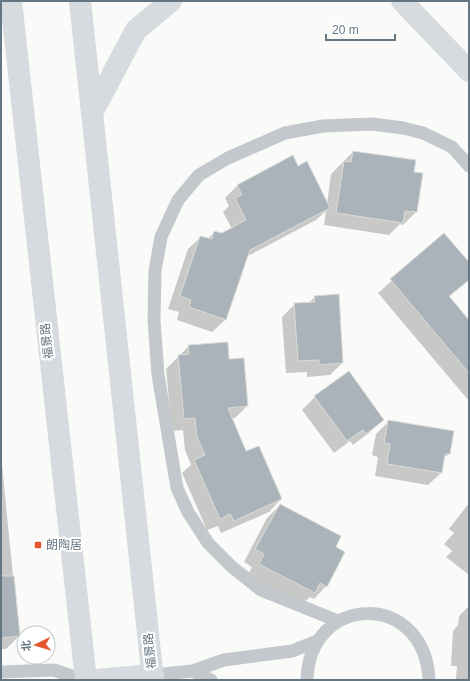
<svg xmlns="http://www.w3.org/2000/svg" width="470" height="681" font-family="Helvetica,'Noto Sans SC',sans-serif">
<style>
.shadow{fill:#0003}
.building{fill:#aab3b9;stroke:#dcdcda}
.lines{fill:none;stroke-linecap:round;stroke-linejoin:round}
.service{stroke:#c3c8cc;stroke-width:13}
.secondary{stroke:#d6dbdf;stroke-width:22}
.primary{stroke:#d6dbdf;stroke-width:22}
.trunk{stroke:#d6dbdf;stroke-width:22}
.poi-dot{fill:#e4572e;stroke:#fff;stroke-width:1.5}
.labels{text-anchor:middle;stroke-width:4;stroke-linejoin:round;paint-order:stroke}
.street-label{font-size:12px;fill:#657683;stroke:#fff}
.poi-label{font-size:12px;fill:#657683;stroke:#fff;text-anchor:start}
</style>
<rect width="100%" height="100%" fill="#fafaf8"/>
<g class="shadow">
<polygon points="353,152 413,173 421,174 416,212 403,225 400,224 389,235 324,225 326,211 316,220 246,257 225,320 212,332 177,320 179,312 168,309 188,249 201,237 207,239 215,232 222,234 232,229 223,212 229,206 225,198 237,186 292,157 298,167 327,204 331,174"/>
<polygon points="444,234 469,264 469,280 449,297 469,322 469,401 378,293"/>
<polygon points="315,297 342,363 330,375 307,377 307,372 286,373 282,317 295,304 308,303"/>
<polygon points="189,346 228,360 247,406 235,418 231,419 245,453 281,499 269,512 221,533 218,526 207,530 182,473 191,465 185,450 183,430 172,431 166,369"/>
<polygon points="348,372 383,420 370,432 353,445 350,441 334,453 302,410 315,397"/>
<polygon points="389,421 449,454 443,459 441,473 428,485 375,476 378,457 372,455 376,434"/>
<polygon points="1,455 19,636 6,649 1,649"/>
<polygon points="469,503 469,575 446,557 452,551 444,544 454,533 449,529"/>
<polygon points="280,505 335,547 326,586 314,599 310,597 301,605 247,577 252,567 244,562 267,518"/>
<polygon points="469,606 469,680 464,680 456,679 457,666 451,666 453,631 458,625 459,616"/>
</g>
<g class="building">
<polygon points="353,151 416,160 414,172 423,173 417,212 405,211 403,223 336,213 344,161 351,162"/>
<polygon points="293,155 298,166 307,161 330,208 250,250 226,320 189,307 191,300 180,296 200,236 212,239 214,231 222,233 246,220 235,198 242,195 237,185"/>
<polygon points="444,233 469,262 469,280 449,296 469,320 469,373 390,279"/>
<polygon points="339,294 343,363 319,365 319,360 298,361 294,303 315,302 314,296"/>
<polygon points="228,342 229,359 244,358 248,406 228,408 246,451 259,446 282,499 234,521 230,514 220,519 194,460 205,455 197,437 195,418 184,419 178,355 189,354 188,345"/>
<polygon points="349,371 384,420 366,434 363,430 347,441 314,396"/>
<polygon points="388,420 454,431 450,454 445,454 442,473 387,464 390,444 384,443"/>
<polygon points="280,504 341,536 336,547 345,552 327,587 320,583 315,593 259,564 264,554 255,549"/>
<polygon points="1,576 14,576 20,636 1,638"/>
</g>
<g class="lines">
<g class="service">
<polyline points="338,621 261,590 232,567 208,543 188,512 177,488 158,375 154,320 155,271 161,237 178,200 199,175 228,158 285,133 323,126 372,124 403,128 423,133 452,147 469,166"/>
<polyline points="193,671 211,680"/>
<polyline points="1,672 54,670 83,680"/>
<polyline points="153,675 193,671 224,660 292,651 317,641"/>
<path d="M307,680c2,-87 118,-90 122,0"/>
</g>
<g class="secondary">
<polyline points="11,1 86,680"/>
<polyline points="80,1 153,680"/>
<polyline points="96,680 153,675"/>
</g>
<polyline class="primary" points="92,113 136,30 171,1"/>
<polyline class="trunk" points="402,1 469,71"/>
</g>
<rect class="poi-dot" x="34" y="541" width="8" height="8" rx="2"/>
<g class="labels">
<g class="street-label">
<text transform="translate(47 341) rotate(-96)" y="4">福景路</text>
<text transform="translate(150 651) rotate(-96)" y="4">福景路</text>
</g>
<g class="poi-label">
<text x="46" y="549">朗陶居</text>
</g>
</g>
<rect width="470" height="681" fill="none" stroke="#657683" stroke-width="4"/>
<g transform="translate(36 645) rotate(265)"><circle r="19" fill="#ffffff" stroke="#c1c8cd"/>
<path d="M0-3L7 15L0 10L-7 15Z" fill="#e4572e"/>
<text y="-6" font-size="11" font-weight="bold" text-anchor="middle" fill="#657683">北</text>
</g>
<path d="M326 34v6h69v-6" fill="none" stroke="#657683" stroke-width="2"/>
<text x="332" y="34" font-size="12" fill="#657683" stroke="#ffffff" stroke-width="3" paint-order="stroke">20 m</text>
</svg>
